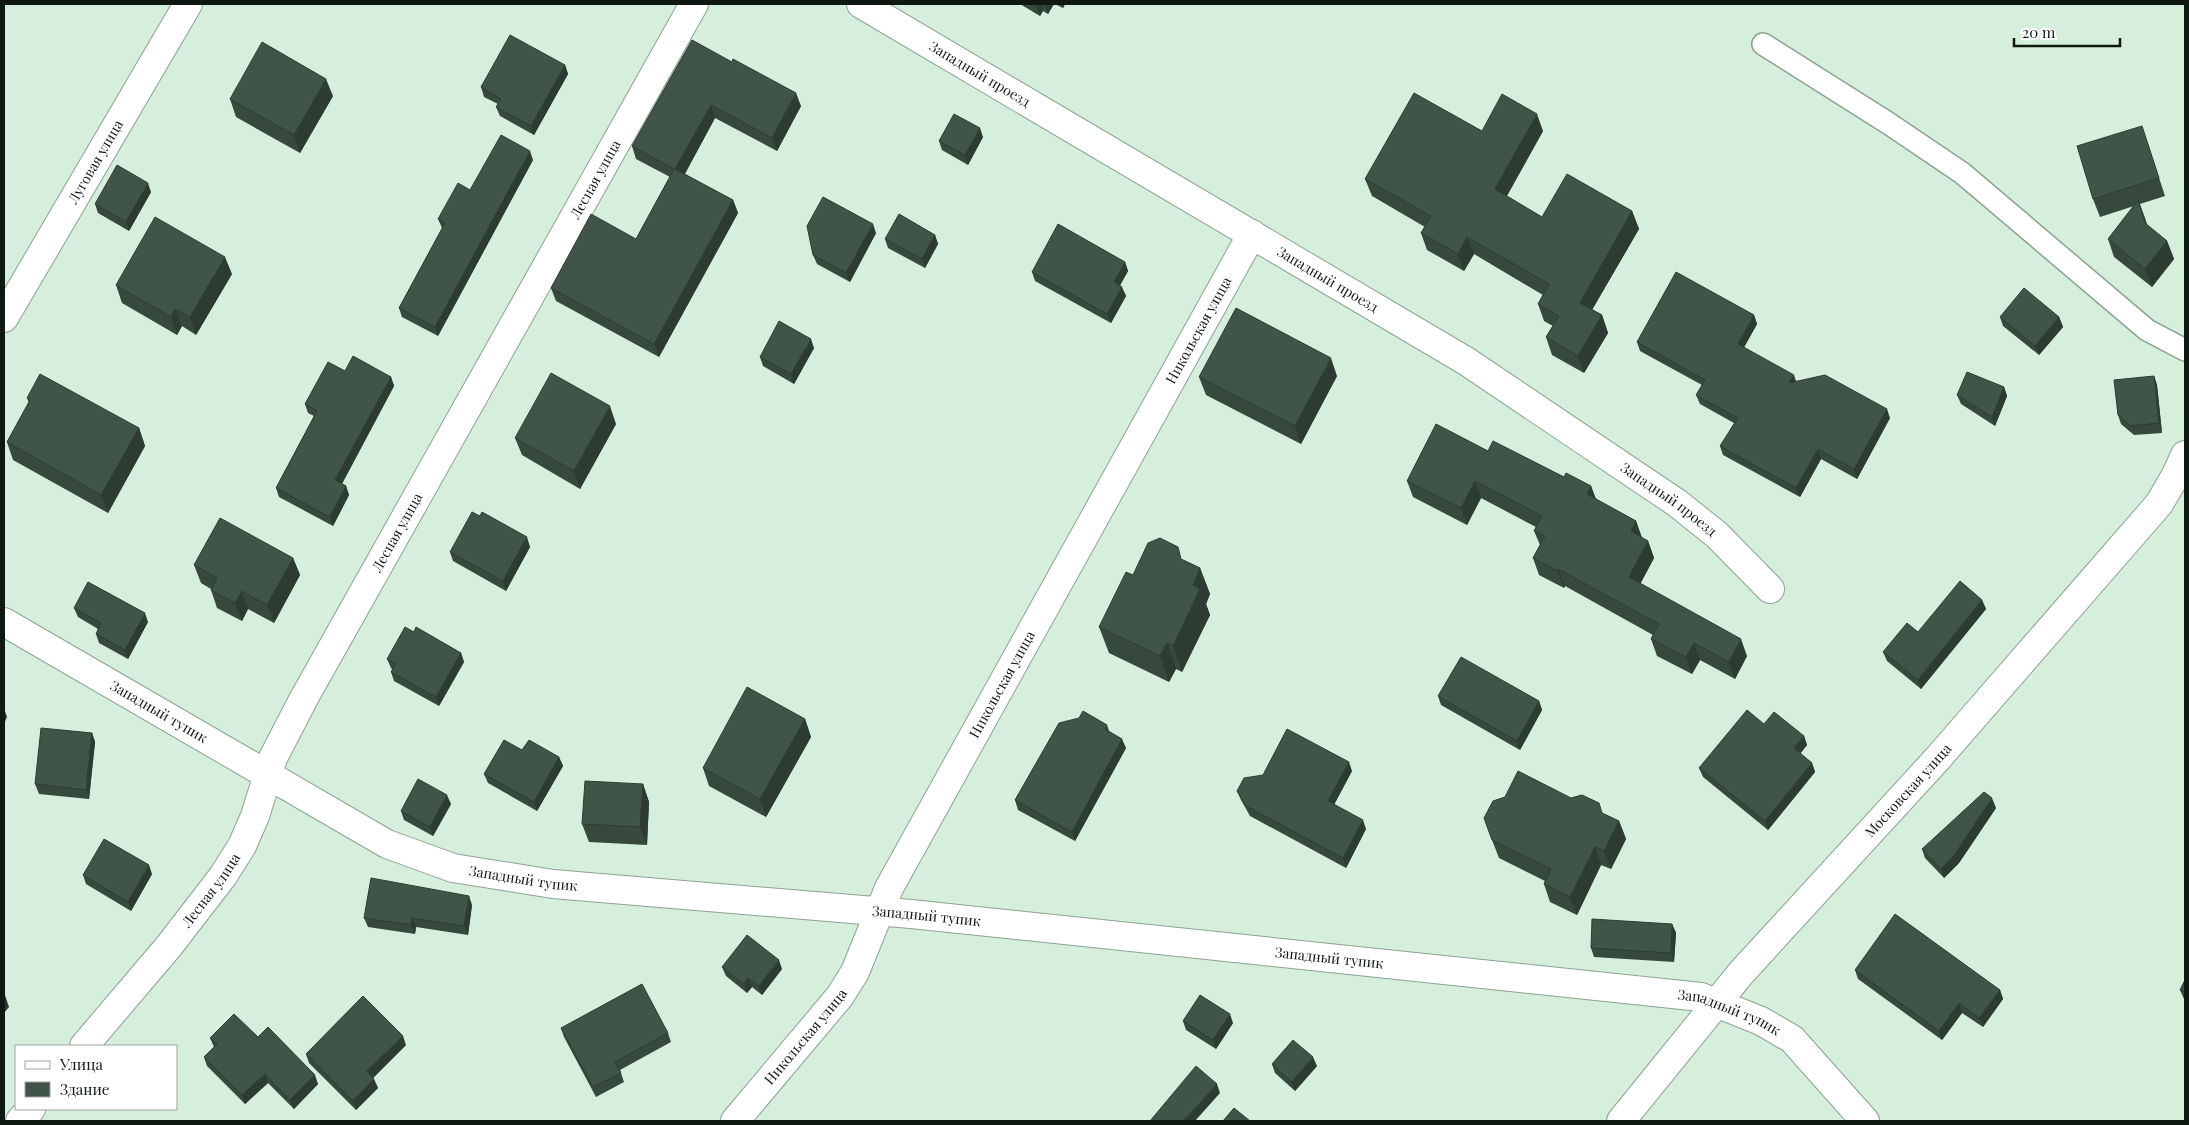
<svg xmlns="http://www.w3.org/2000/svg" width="2189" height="1125" font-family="'Playfair Display',serif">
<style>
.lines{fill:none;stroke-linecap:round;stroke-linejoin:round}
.service-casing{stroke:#8ca392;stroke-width:24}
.minor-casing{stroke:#8ca392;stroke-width:30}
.service{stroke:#fff;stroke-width:21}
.minor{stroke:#fff;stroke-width:28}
.wall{fill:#37493d}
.shaded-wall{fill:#2d3c32}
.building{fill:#405547;stroke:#2d3c32}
.labels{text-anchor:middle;stroke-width:5;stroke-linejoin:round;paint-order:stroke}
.street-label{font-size:14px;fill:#0f1811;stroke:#fff}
</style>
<rect width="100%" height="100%" fill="#d6eedc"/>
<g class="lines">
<defs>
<polyline id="service" points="1763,44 1888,123 1962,173 2147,330 2185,350"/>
<g id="minor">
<path id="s1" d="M861,4l605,357 211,142 40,32 53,54"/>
<path id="s2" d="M4,318l184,-314"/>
<path id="s3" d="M4,622l383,222 66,24 100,16 358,30 790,83 60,24 31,18 73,82"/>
<path id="s4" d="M84,1046l85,-100 54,-70 19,-30 13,-30 18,-58 31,-60 390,-694"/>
<polyline points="20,1121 31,1109"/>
<path id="s5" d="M735,1121l105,-125 15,-24 34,-84 363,-654"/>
<path id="s6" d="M1621,1121l120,-148 197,-215 221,-254 17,-29 9,-20"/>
</g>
</defs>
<use href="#service" class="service-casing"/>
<use href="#minor" class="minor-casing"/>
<use href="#service" class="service"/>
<use href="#minor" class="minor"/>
</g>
<g class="wall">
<polygon points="1020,4 1054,4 1048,14 1043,11 1040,16"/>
<polygon points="1055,4 1065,4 1063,8"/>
<polygon points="692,40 801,106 777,151 715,118 685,174 733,200 738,213 659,357 556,301 551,288 636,239 670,177 636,159 632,146"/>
<polygon points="565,65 568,74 534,135 500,116 496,107 498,104 484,97 481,87"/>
<polygon points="333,96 300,153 236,117 230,99"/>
<polygon points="1482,131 1543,131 1507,196 1542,217 1632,211 1639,229 1592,310 1602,315 1608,333 1584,373 1552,355 1546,337 1553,326 1544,321 1538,304 1543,295 1474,254 1464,271 1427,250 1421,233 1425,227 1372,196 1365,179"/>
<polygon points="983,137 968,165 942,150 939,141"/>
<polygon points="2148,144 2165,196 2140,204 2147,225 2167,241 2174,259 2152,287 2114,257 2108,239 2134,206 2100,217 2093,199"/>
<polygon points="533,160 438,336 402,317 399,308 442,228 438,219 470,190"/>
<polygon points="151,192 129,231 98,213 95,204"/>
<polygon points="876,233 850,282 817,264 813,255"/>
<polygon points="935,235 938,244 925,268 888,248 885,239"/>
<polygon points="1125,262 1128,271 1120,285 1126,296 1111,323 1035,281 1032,272"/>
<polygon points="232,274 196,335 182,326 177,335 122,303 116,285"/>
<polygon points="1754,315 1757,324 1744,347 1796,381 1890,418 1857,479 1821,459 1800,497 1723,455 1720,446 1734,423 1700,404 1696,395 1702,385 1640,351 1637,342"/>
<polygon points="2000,317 2059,317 2063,327 2039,355 2003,326"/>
<polygon points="814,348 794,384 763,366 760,357"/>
<polygon points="345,371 391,377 394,386 342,484 346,486 349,495 333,526 279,497 276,488 314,416 308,413 305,404"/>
<polygon points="1337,376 1301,444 1206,395 1199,377"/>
<polygon points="2154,376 2157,385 2162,433 2134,435 2121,424 2118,415"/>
<polygon points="2004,387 2007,396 1995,426 1961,404 1957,395"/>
<polygon points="27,398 139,428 145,446 108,513 13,460 7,442 29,403"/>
<polygon points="616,424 580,489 522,455 515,438"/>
<polygon points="1488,451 1591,486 1596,499 1636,521 1642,538 1648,541 1654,558 1640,584 1747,656 1735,679 1700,660 1692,674 1657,656 1651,639 1653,635 1565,586 1564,588 1539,575 1533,558 1540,545 1534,531 1536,527 1481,498 1467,525 1413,497 1407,481"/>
<polygon points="480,516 530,547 506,591 453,561 450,552"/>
<polygon points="293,558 300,575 274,623 248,609 242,621 217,608 211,590 211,589 201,583 194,565"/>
<polygon points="1183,560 1200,568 1210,594 1206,604 1210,615 1182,672 1176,669 1169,682 1109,653 1099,627 1133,575"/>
<polygon points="1982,600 1986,609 1921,689 1887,661 1883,652 1918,632"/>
<polygon points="74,608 148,622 128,659 99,643 96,634 98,629 78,617"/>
<polygon points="461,653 464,662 439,706 394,681 391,672 392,669 391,668 387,659"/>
<polygon points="1438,696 1539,701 1542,710 1520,750 1441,705"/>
<polygon points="1079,718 1109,732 1126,748 1075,841 1018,810 1015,800"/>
<polygon points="805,719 811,737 766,817 709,786 703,768"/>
<polygon points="1764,724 1804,736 1807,745 1800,754 1812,763 1815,772 1768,830 1703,777 1699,768"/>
<polygon points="92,733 95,742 89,799 39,794 35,784"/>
<polygon points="522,750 559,757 563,766 537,811 488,783 484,774"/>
<polygon points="1352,771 1334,805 1366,829 1346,868 1250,816 1241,800 1237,791"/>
<polygon points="643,784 649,802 647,845 589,842 582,824"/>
<polygon points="451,804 433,836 404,820 401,811"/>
<polygon points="1996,808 1959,863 1944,878 1925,858 1922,849"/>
<polygon points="1602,813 1619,821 1626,839 1611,869 1601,865 1577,915 1550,902 1544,884 1545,881 1499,858 1492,840"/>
<polygon points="152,874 131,911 86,884 83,875"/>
<polygon points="472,905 468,935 416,927 415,934 368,927 364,918"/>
<polygon points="1672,924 1676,933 1674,962 1594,957 1591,948"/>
<polygon points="722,967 782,969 762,995 752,987 747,993 726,976"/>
<polygon points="1855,970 2000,990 2003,999 1983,1027 1962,1013 1942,1040 1858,979"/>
<polygon points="2185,980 2185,1000 2184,999 2180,990"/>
<polygon points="1183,1021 1233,1023 1216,1049 1186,1030"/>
<polygon points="561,1028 668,1033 671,1042 620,1070 624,1082 596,1097 564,1037"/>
<polygon points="258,1037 318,1084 294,1109 268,1083 245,1104 207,1066 204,1057 214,1047 210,1038"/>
<polygon points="406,1045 373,1078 378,1088 356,1110 309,1063 306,1054"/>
<polygon points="1272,1064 1317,1066 1295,1091 1275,1073"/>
</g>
<g class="shaded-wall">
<polygon points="1036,4 1041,4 1043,11 1040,16"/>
<polygon points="1044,4 1054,4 1048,14"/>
<polygon points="1061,4 1065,4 1063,8"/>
<polygon points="565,65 568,74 534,135 531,126"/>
<polygon points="326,79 333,96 300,153 294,135"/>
<polygon points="796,93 801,106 777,151 772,138"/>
<polygon points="711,105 715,118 680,182 675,169"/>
<polygon points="1537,114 1543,131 1501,206 1495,189"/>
<polygon points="980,128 983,137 968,165 965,155"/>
<polygon points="530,151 533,160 438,336 435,327"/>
<polygon points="148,183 151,192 129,231 126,222"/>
<polygon points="733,200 738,213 659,357 654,344"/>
<polygon points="2138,200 2145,218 2152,241 2145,223"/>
<polygon points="1632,211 1639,229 1586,320 1580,303"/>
<polygon points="873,224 876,233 850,282 846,273"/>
<polygon points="935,235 938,244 925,268 922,259"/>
<polygon points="1467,237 1474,254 1464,271 1458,254"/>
<polygon points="2167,241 2174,259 2152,287 2145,269"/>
<polygon points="225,257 232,274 196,335 190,317"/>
<polygon points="1125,262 1128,271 1117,291 1114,282"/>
<polygon points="1122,287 1126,296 1111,323 1107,314"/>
<polygon points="175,309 182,326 177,335 171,317"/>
<polygon points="1602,315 1608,333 1584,373 1578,356"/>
<polygon points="1754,315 1757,324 1741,353 1738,344"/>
<polygon points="2059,317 2063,327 2039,355 2035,346"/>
<polygon points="811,339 814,348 794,384 791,374"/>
<polygon points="1331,358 1337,376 1301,444 1295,426"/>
<polygon points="1794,375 1797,384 1789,383"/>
<polygon points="2154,376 2157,385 2162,433 2159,423"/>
<polygon points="391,377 394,386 339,489 335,480"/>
<polygon points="2004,387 2007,396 1995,426 1992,417"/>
<polygon points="610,406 616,424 580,489 574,471"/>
<polygon points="1887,409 1890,418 1857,479 1854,469"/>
<polygon points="139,428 145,446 108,513 101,495"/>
<polygon points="1818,449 1821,459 1800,497 1796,488"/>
<polygon points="1475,481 1481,498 1467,525 1461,508"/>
<polygon points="346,486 349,495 333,526 330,517"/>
<polygon points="1591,486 1597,503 1587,494"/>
<polygon points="1636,521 1642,538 1631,531"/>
<polygon points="527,537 530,547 506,591 503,581"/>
<polygon points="1648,541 1654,558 1635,594 1629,577"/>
<polygon points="293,558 300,575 274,623 267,605"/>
<polygon points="1200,568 1210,594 1206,604 1210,615 1182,672 1173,646 1193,585"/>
<polygon points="1558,569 1565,586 1564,588 1558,571"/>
<polygon points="242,591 248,609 242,621 235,603"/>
<polygon points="1982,600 1986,609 1921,689 1918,680"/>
<polygon points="145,613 148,622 128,659 125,650"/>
<polygon points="1741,639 1747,656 1735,679 1729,662"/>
<polygon points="1167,643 1176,669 1169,682 1160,656"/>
<polygon points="1694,643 1700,660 1692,674 1686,657"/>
<polygon points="461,653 464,662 439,706 436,697"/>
<polygon points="1539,701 1542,710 1520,750 1517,741"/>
<polygon points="4,708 7,717 4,724"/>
<polygon points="805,719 811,737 766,817 760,799"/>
<polygon points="1107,725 1110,734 1105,729"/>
<polygon points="92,733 95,742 89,799 86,790"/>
<polygon points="1804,736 1807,745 1797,757 1794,748"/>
<polygon points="1122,739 1126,748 1075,841 1072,832"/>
<polygon points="559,757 563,766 537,811 534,802"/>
<polygon points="1349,762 1352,771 1331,810 1328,801"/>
<polygon points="1812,763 1815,772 1768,830 1765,821"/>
<polygon points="643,784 649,802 647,845 640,827"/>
<polygon points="447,795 451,804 433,836 430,827"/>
<polygon points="1992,798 1996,808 1959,863 1944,878 1941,869"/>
<polygon points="1363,820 1366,829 1346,868 1343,858"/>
<polygon points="1619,821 1626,839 1611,869 1604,851"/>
<polygon points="1595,847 1601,865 1577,915 1570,897"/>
<polygon points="149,865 152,874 131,911 128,902"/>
<polygon points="469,896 472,905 468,935 464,926"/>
<polygon points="412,918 416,927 415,934 411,925"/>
<polygon points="1672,924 1676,933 1674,962 1671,953"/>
<polygon points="779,960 782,969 762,995 759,986"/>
<polygon points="748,978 752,987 747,993 744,984"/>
<polygon points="2000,990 2003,999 1983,1027 1979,1018"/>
<polygon points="5,995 9,1007 4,1013 4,997"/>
<polygon points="1959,1003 1962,1013 1942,1040 1939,1031"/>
<polygon points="1230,1014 1233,1023 1216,1049 1213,1040"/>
<polygon points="403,1036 406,1045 371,1080 367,1071"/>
<polygon points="1313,1057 1317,1066 1295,1091 1292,1082"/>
<polygon points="265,1074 268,1083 245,1104 242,1095"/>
<polygon points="315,1075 318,1084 294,1109 290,1100"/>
<polygon points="374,1079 378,1088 356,1110 353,1101"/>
<polygon points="1217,1084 1220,1093 1195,1121 1183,1121"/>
</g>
<g class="building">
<polygon points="510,35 565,65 531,126 496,107 501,99 481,87"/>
<polygon points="692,40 732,62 733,59 796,93 772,138 711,105 675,169 733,200 654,344 551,288 591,214 636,239 674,169 632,146"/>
<polygon points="262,42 326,79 294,135 230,99"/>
<polygon points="1414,93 1482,131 1502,94 1537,114 1495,189 1542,217 1567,174 1632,211 1580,303 1602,315 1578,356 1546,337 1559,316 1538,304 1549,284 1467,237 1458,254 1421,233 1431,216 1365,179"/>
<polygon points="954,114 980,128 965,155 939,141"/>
<polygon points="2142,126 2159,178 2093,199 2077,146"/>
<polygon points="501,135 530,151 435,327 399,308 445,223 438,219 458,183 470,190"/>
<polygon points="117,165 148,183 126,222 95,204"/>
<polygon points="823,197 873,224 846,273 813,255 807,226"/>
<polygon points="2138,200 2145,223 2167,241 2145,269 2108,239"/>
<polygon points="899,214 935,235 922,259 885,239"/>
<polygon points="155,217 225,257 190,317 175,309 171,317 116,285"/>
<polygon points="1058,224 1125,262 1114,282 1122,287 1107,314 1032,272"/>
<polygon points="1676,272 1754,315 1738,344 1794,375 1789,383 1825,375 1887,409 1854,469 1818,449 1796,488 1720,446 1738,418 1696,395 1705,380 1637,342"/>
<polygon points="2024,288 2059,317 2035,346 2000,317"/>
<polygon points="1236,308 1331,358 1295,426 1199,377"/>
<polygon points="779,321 811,339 791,374 760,357"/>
<polygon points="353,356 391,377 335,480 346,486 330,517 276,488 317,411 305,404 328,362 345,371"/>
<polygon points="1967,372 2004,387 1992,417 1957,395"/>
<polygon points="551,373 610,406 574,471 515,438"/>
<polygon points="40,374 139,428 101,495 7,442 30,400 27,398"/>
<polygon points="2154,376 2159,423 2131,426 2118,415 2114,380"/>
<polygon points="1436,424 1488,451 1493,441 1564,477 1566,473 1591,486 1587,494 1636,521 1631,531 1648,541 1629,577 1741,639 1729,662 1694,643 1686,657 1651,639 1659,624 1558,569 1558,571 1533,558 1545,536 1534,531 1542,516 1475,481 1461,508 1407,481"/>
<polygon points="472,512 480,516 482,512 527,537 503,581 450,552"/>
<polygon points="220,518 293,558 267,605 242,591 235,603 211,590 217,578 194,565"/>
<polygon points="1160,538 1178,547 1181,559 1200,568 1193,585 1200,589 1173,646 1167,643 1160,656 1099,627 1126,572 1133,575 1148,543"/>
<polygon points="1960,581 1982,600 1918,680 1883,652 1907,623 1918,632"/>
<polygon points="88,582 145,613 125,650 96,634 101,623 74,608"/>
<polygon points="405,627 414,632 416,627 461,653 436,697 391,672 396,664 387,659"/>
<polygon points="1461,657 1539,701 1517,741 1438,696"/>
<polygon points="747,687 805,719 760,799 703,768"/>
<polygon points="1747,710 1764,724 1774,712 1804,736 1794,748 1812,763 1765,821 1699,768"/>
<polygon points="1083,711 1107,725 1105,729 1122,739 1072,832 1015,800 1059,723 1079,718"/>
<polygon points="41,728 92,733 86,790 35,784"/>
<polygon points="1287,729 1349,762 1328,801 1363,820 1343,858 1246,806 1237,791 1244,778 1263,775"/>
<polygon points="504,740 522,750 529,740 559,757 534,802 484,774"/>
<polygon points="1518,771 1571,798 1582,795 1599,803 1602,813 1619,821 1604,851 1595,847 1570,897 1544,884 1551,869 1492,840 1484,818 1493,801 1505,797"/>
<polygon points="418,779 447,795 430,827 401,811"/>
<polygon points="585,781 643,784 640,827 582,824"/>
<polygon points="1984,792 1992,798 1955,854 1941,869 1922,849"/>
<polygon points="104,839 149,865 128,902 83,875"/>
<polygon points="371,878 469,896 464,926 412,918 411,925 364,918"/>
<polygon points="1895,914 2000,990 1979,1018 1959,1003 1939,1031 1855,970"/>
<polygon points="1592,919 1672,924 1671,953 1591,948"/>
<polygon points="747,935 779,960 759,986 748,978 744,984 722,967"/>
<polygon points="2185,980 2185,992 2180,990"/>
<polygon points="642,984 668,1033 615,1062 621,1073 593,1087 561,1028"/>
<polygon points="1200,995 1230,1014 1213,1040 1183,1021"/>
<polygon points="363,996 403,1036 367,1071 374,1079 353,1101 306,1054"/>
<polygon points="234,1014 258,1037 268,1027 315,1075 290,1100 265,1074 242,1095 204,1057 217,1044 210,1038"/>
<polygon points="1293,1040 1313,1057 1292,1082 1272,1064"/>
<polygon points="1196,1066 1217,1084 1183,1121 1150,1121"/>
<polygon points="1234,1108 1250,1121 1223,1121"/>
</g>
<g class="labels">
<g class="street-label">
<text dy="5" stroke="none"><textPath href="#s1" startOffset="138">Западный проезд</textPath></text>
<text dy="5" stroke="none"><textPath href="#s2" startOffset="181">Луговая улица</textPath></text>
<text dy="5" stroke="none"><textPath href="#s4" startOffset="1011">Лесная улица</textPath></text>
<text dy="5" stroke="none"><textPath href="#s1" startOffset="542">Западный проезд</textPath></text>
<text dy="5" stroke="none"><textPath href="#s5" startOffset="920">Никольская улица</textPath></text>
<text dy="5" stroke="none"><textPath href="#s1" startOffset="948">Западный проезд</textPath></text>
<text dy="5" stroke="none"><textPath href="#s4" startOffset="606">Лесная улица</textPath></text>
<text dy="5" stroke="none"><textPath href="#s5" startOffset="515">Никольская улица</textPath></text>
<text dy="5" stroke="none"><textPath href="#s3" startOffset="179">Западный тупик</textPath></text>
<text dy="5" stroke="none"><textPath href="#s6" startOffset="438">Московская улица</textPath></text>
<text dy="5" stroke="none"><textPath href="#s3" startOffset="584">Западный тупик</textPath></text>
<text dy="5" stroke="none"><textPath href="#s4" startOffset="201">Лесная улица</textPath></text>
<text dy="5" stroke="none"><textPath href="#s3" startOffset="989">Западный тупик</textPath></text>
<text dy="5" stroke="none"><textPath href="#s3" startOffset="1394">Западный тупик</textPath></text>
<text dy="5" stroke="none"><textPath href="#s3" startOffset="1799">Западный тупик</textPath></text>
<text dy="5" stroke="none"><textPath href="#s5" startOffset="110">Никольская улица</textPath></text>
</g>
</g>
<rect width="2189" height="1125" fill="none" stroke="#0f1811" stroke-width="10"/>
<rect x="15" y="1045" width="162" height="65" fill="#ffffff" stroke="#9fa3a0"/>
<rect x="25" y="1061" width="25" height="8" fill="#ffffff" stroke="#9fa3a0"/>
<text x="60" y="1070" font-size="15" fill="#0f1811">Улица</text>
<rect x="25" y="1082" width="25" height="15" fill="#405547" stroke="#9fa3a0"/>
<text x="60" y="1095" font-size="15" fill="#0f1811">Здание</text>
<path d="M2014 38v8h106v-8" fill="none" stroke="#0f1811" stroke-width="2.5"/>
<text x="2022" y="38" font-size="15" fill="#0f1811" stroke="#ffffff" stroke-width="4" paint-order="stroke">20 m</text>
</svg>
